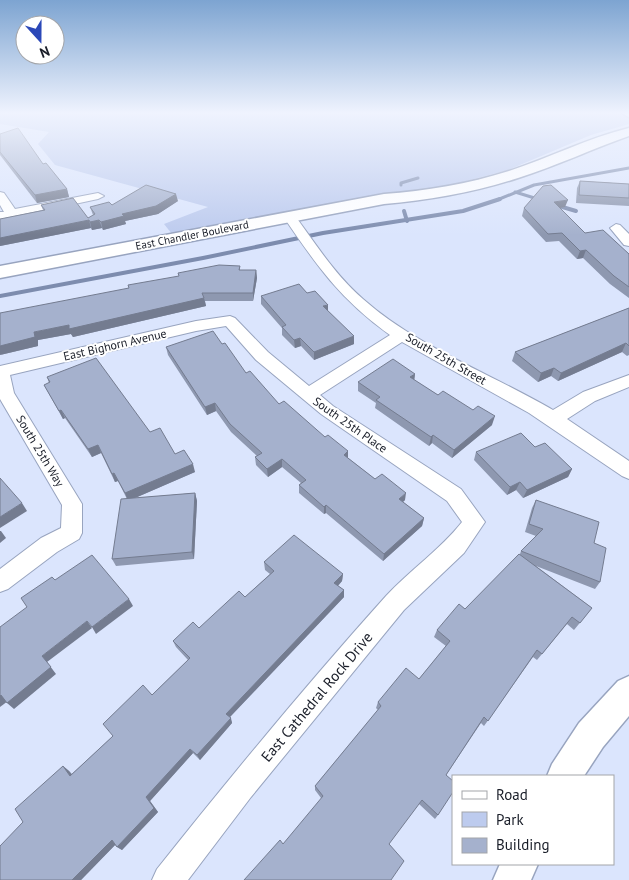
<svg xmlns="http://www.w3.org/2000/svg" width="629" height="880" font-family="'PT Sans',sans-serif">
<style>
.green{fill:#bdcbee}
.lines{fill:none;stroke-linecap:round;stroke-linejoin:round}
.stream-far1{stroke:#7d8cae;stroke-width:3}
.stream{stroke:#7d8cae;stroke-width:4}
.minor-casing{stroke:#98a4bf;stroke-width:2}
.tertiary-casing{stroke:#98a4bf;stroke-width:3}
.secondary-casing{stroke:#98a4bf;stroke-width:3}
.minor{fill:#fff;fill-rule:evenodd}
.tertiary{fill:#fff;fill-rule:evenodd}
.secondary{fill:#fff;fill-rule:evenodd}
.wall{fill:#8e98b0}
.shaded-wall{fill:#747c90}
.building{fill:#a5b1cd;stroke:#747c90}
.labels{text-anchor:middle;stroke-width:4;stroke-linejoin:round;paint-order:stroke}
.far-street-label{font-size:11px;fill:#191d28;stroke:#fff}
.street-label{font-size:12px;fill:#191d28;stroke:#fff}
.near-street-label{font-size:15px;fill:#191d28;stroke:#fff}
</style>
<rect width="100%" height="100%" fill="#dbe5fd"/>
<polygon class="green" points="0,112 625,112 629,114 629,124 591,135 508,170 432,190 176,239 164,224 208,207 55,165 38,144 49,132 0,124"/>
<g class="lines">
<g class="stream-far1">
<polyline points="401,185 401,183 418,178"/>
<polyline points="515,192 541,200"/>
<polyline points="497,200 534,185 629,168"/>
</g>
<g class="stream">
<polyline points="537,199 541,200"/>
<polyline points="559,206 576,211"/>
<polyline points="404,211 407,221"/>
<polyline points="0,296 203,258 323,233 463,211 500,199"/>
</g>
<defs>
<g id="minor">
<polygon points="0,192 4,193 15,209 98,193 104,196 98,199 0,220 0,212 4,212 0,205"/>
<path d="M289,212l4,1c22,30 42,62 70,86 54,48 127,74 190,111l30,-18 46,-17v12l-34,14 -28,18 62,42v18l-7,-3 -93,-63 -127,-71 -82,53 13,11 128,83 24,33 -21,31 -60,57 -153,187 -63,83h-36l5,-11c74,-93 150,-185 229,-273 24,-26 54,-46 76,-74l-15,-21 -126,-87 -65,-54 -30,-34 -30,5 -186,44 4,18 68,111v29l-3,6 -22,13 -49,37 -8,3v-23l41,-31 20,-10 1,-23 -62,-106v-33l196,-45 34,-5 5,2 33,34 41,34 81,-51c-50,-36 -73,-69 -107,-119z"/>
<polygon points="616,224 620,225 629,234 629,246 624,245 610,228"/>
</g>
<g id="tertiary">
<polygon points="620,112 629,112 629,117"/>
<polygon points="629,676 629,716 603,747 584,776 547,776 552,764 579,723 618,681"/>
<polygon points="500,864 538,864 531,880 493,880"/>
</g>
<path id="secondary" d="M629,128v8c-37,13 -73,30 -111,42 -43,14 -88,22 -134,26l-384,74v-12l384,-72c42,-3 84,-10 125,-23 40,-13 79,-33 120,-43z"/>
</defs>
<use href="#minor" class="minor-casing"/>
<use href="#tertiary" class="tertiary-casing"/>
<use href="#secondary" class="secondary-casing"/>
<use href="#minor" class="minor"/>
<use href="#tertiary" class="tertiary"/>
<use href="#secondary" class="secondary"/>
</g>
<g class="wall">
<polygon points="0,134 43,164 67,189 69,197 37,203 0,155"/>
<polygon points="580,181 629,184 629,206 576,203 577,188"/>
<polygon points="178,201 158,214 125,221 126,224 103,230 102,228 92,230 91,228 0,246 0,219 43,210 41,205 88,218 93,215 90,207 112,205"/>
<polygon points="565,207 560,208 585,233 629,254 629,298 610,284 583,258 577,259 559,241 546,242 522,216 524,208"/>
<polygon points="240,266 240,270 256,270 257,278 253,301 205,301 206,306 73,337 71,334 38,340 38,346 0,355 129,288"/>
<polygon points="307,293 328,311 354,344 314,360 301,346 295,348 282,335 282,328 261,304 261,296"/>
<polygon points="629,308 629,355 627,356 622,352 558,381 551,376 538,382 512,361 515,352"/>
<polygon points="222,344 246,373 279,404 375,479 405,500 403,502 424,518 422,526 383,561 326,513 324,514 299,493 299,485 301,483 282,467 268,477 256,465 255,457 257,456 231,432 216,411 207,415 168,355 166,347"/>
<polygon points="415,374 414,380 438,395 492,425 452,458 432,443 429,446 375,408 376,403 358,391 358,382"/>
<polygon points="47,377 150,432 195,472 135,498 195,493 197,501 194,559 116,566 112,559 127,499 118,481 115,482 101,453 92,457 65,418 63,419 44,385 49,383"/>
<polygon points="535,447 572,469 568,477 523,498 516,490 507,495 474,460 476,452"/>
<polygon points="536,500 594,543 600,582 595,589 536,566 592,608 574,630 567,624 537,660 533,657 484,726 481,723 446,775 438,815 435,819 419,804 321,798 315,790 315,786 378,710 376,708 378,702 419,679 446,646 434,637 437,630 465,609 520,554 521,551 536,536 525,532 532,508"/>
<polygon points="264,562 343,574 342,581 338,586 344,590 344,597 230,717 232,723 200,760 193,753 150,801 158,812 122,850 117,847 115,845 81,880 0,880 23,822 63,766 69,771 72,774 113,736 152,695 188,660 176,647 173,641 199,628 245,597 270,574 265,570"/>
</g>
<g class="shaded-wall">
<polygon points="67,189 69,197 37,203 35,195"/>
<polygon points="176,194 178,201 158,214 125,221 126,224 103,230 101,222"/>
<polygon points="568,200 565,207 551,210 554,202"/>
<polygon points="89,220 91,228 0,246 0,238"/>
<polygon points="99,220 102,228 92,230 90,222"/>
<polygon points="586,250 583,258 577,259 580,251"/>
<polygon points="256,270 257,278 253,301 253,293"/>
<polygon points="204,298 206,306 73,337 71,334 38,340 38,346 0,355 0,346 34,332"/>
<polygon points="328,305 328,313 323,306"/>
<polygon points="354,336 354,344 314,360 314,352"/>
<polygon points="300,338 301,346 295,348 294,340"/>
<polygon points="626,343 622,352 558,381 561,373"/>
<polygon points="554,368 551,376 538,382 541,373"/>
<polygon points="415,374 414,382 410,377"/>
<polygon points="215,403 216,411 207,415 205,407"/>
<polygon points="61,410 65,418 63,419 59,411"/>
<polygon points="495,416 492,425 452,458 454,450"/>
<polygon points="433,435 432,443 429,446 431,437"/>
<polygon points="98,445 101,453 92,457 88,449"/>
<polygon points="348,451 348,459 344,455"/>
<polygon points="282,459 282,467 268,477 267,469"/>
<polygon points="193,464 195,472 128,501 125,493"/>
<polygon points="572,469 568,477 523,498 527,490"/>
<polygon points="114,473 118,481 115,482 112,474"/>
<polygon points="520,482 516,490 507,495 510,487"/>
<polygon points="195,493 197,501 194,559 192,552"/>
<polygon points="406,493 405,500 397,507 399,499"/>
<polygon points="22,503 27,511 0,528 0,517"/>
<polygon points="326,505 326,513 324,514 324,507"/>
<polygon points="424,518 422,526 383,561 384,554"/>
<polygon points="0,531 1,531 6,538 0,543"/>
<polygon points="343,574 342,581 334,590 334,583"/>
<polygon points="344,590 344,597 228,719 226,714"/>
<polygon points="129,599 133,606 96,634 92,627"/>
<polygon points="87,621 92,628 47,662 56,674 14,709 7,703 42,656"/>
<polygon points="1,695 8,701 0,707 0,696"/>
<polygon points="231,718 232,723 200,760 197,755"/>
<polygon points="190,749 193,753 150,801 158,812 122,850 117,847 146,797"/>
<polygon points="63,766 69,771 76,780 70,776"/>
<polygon points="112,840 117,843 81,880 72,880"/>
</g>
<g class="building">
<polygon points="18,128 43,164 46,163 67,189 35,195 0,152 0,134"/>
<polygon points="580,181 629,184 629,198 579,195"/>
<polygon points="146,185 176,194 156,206 122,214 124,216 101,222 99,220 90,222 89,220 0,238 0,219 45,210 41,205 73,198 88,218 95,214 90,207 109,202 112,205"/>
<polygon points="551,185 568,200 554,202 585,233 603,230 629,254 629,287 614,276 586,250 580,251 562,233 548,234 524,208 543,186"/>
<polygon points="219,265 240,266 239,270 256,270 253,293 202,293 204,298 69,329 69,325 34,332 35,337 0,346 0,313 129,288 128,285 179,276 178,273"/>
<polygon points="299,284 307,293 315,291 328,305 323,306 354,336 314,352 300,338 294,340 282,327 286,325 261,296"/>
<polygon points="629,308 629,346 626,343 561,373 554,368 541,373 515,352"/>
<polygon points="213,331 222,344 225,343 246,373 250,371 279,404 284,401 325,437 328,435 348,451 344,455 375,479 382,474 406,493 399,499 424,518 384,554 326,505 324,507 299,485 306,480 282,459 267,469 255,457 262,453 230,424 215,403 205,407 166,347"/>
<polygon points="96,358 150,432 160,428 175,454 184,450 193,464 125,493 114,473 112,474 98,445 88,449 61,410 59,411 44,385 50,382 47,377"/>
<polygon points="393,359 415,374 410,377 438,395 443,391 473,410 478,406 495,416 454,450 433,435 431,437 376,400 380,397 358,382"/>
<polygon points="521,433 535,447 545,443 572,469 527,490 520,482 510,487 476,452"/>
<polygon points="0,478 22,503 0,517"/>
<polygon points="195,493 192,552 112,559 121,499"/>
<polygon points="536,500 599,522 594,543 606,548 600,582 521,551 543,529 529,524"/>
<polygon points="294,535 343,574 334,583 344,590 226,714 231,718 197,755 190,749 146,797 154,808 117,847 112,840 72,880 0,880 0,846 23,822 15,809 63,766 70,776 113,736 103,724 143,685 152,695 190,658 173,641 193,622 199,628 239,591 245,597 274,571 264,562"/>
<polygon points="519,554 592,608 580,623 572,617 542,654 537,650 488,721 484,717 446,775 453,781 453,792 438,815 422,800 389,844 404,861 391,880 244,880 280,840 283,844 323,796 315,786 381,706 378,702 406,668 419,679 450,641 437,630 459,604 465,609"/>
<polygon points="92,555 129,599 92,627 87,621 42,656 51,667 7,703 1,695 0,696 0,627 27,607 21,598 52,577 55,580"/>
</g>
<linearGradient id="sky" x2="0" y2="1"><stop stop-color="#7da4d1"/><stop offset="0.48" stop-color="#eff3fe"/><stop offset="1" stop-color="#eff3fe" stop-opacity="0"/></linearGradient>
<rect width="629" height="235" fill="url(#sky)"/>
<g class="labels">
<g class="far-street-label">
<text transform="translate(192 235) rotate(-11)" y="4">East Chandler Boulevard</text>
</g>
<g class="street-label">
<text transform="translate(115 345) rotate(-13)" y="4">East Bighorn Avenue</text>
<text transform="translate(446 359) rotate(30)" y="4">South 25th Street</text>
<text transform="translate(350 425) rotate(35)" y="4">South 25th Place</text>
<text transform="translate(40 451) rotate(59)" y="4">South 25th Way</text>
</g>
<g class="near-street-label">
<text transform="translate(317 697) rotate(-50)" y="5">East Cathedral Rock Drive</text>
</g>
</g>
<rect x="452" y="775" width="162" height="90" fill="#ffffff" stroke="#a3a5a9"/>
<rect x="462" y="791" width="25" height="8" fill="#ffffff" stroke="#a3a5a9"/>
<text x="496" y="800" font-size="15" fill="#191d28">Road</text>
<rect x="462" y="812" width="25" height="15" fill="#bdcbee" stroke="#a3a5a9"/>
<text x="496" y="825" font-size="15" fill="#191d28">Park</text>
<rect x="462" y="838" width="25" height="15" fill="#a5b1cd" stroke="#a3a5a9"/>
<text x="496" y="850" font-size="15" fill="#191d28">Building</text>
<g transform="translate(40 40) rotate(159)"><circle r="24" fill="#ffffff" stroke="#a3a5a9"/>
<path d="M0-4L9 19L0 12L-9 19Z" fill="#2b48b8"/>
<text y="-8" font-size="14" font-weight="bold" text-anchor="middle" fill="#191d28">N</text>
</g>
</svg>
